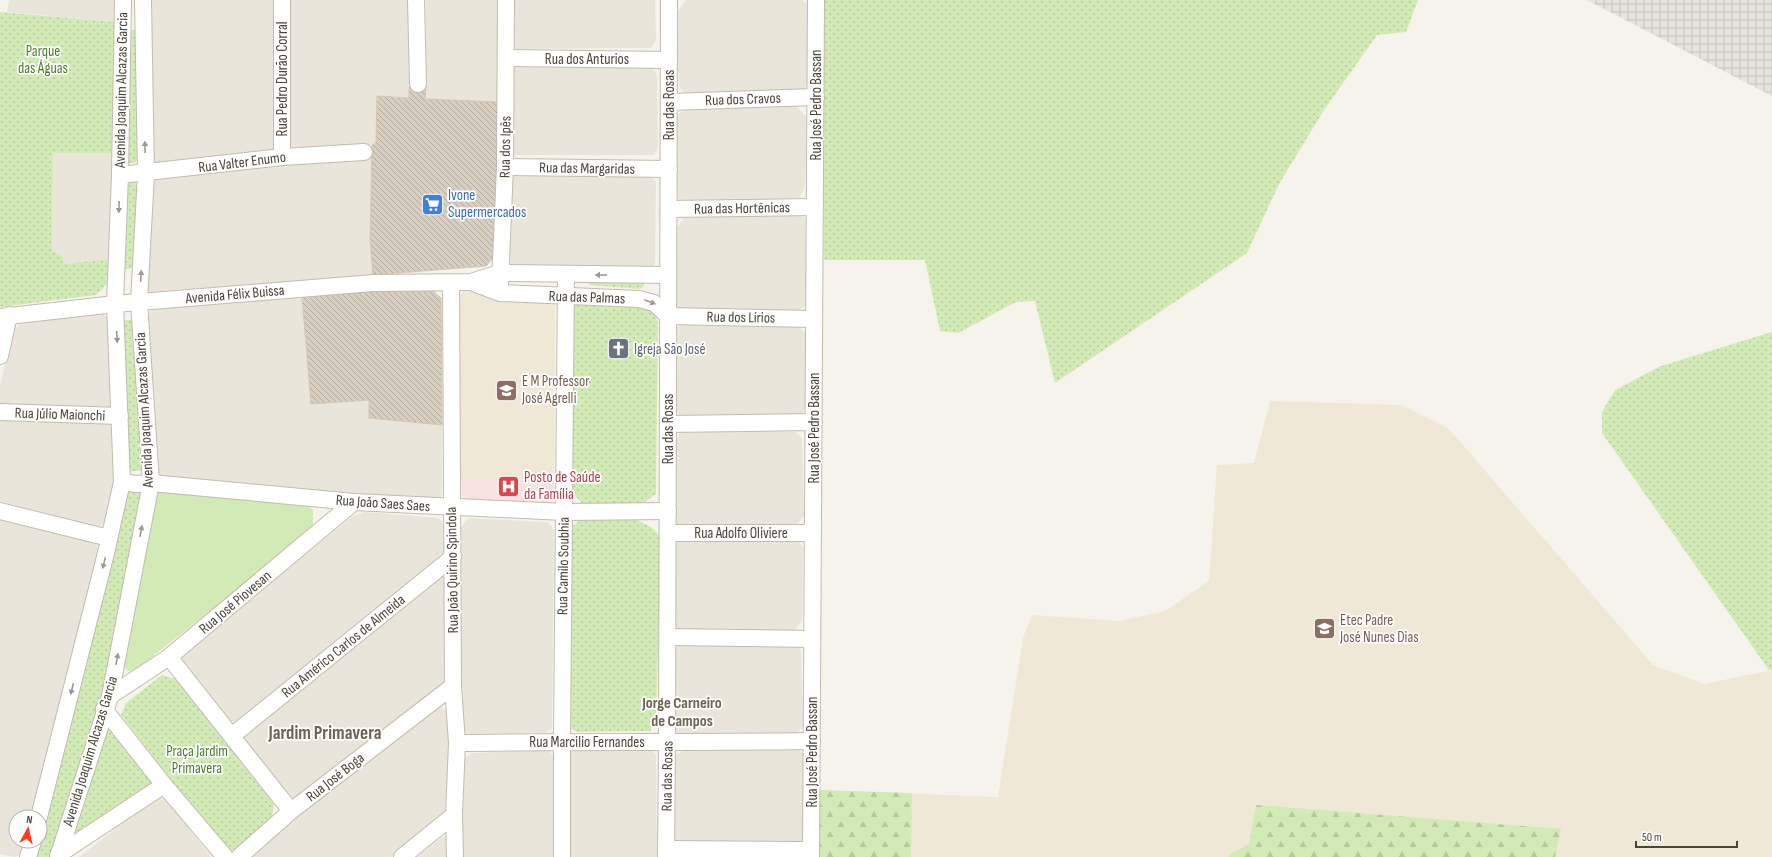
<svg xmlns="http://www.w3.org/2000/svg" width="1772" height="857" font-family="'Sofia Sans Condensed',sans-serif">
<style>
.residential{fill:#eae5da}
.industrial{fill:url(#industrial-grid)}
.education{fill:#efe8d6}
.medical{fill:#f6e3e0}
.grass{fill:url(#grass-dots)}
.forest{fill:url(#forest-firs)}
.garden{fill:#d2eab5}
.building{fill:url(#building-back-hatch);stroke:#d3c7b4}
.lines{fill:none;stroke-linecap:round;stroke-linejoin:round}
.street-casing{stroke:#c2bbae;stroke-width:18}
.street{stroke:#fff;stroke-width:16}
.oneway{fill:#9c9892}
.labels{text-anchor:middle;stroke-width:3.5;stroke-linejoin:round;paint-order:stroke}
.park-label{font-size:15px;fill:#4a7f2a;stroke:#fff}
.street-label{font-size:15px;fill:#4b4439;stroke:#fff}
.shop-label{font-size:15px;fill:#366cbe;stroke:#fff;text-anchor:start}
.worship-label{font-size:15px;fill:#5b616d;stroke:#fff;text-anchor:start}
.education-label{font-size:15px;fill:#785e54;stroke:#fff;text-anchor:start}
.health-label{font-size:15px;fill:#be3a42;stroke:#fff;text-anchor:start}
.neighbourhood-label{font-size:16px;font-weight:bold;fill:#6e6250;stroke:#fff}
.district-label{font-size:19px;font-weight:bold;fill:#6e6250;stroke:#fff}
</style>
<defs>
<pattern id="industrial-grid" width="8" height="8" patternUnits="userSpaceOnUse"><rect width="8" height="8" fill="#e6e2dd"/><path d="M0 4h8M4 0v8" fill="none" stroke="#c7c3be"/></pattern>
<pattern id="grass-dots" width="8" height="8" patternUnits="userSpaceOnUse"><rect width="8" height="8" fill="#d2eab5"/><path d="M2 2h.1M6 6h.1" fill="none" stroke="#b6ca9c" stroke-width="1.8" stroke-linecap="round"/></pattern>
<pattern id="forest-firs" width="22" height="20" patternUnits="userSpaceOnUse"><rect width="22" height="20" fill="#d2eab5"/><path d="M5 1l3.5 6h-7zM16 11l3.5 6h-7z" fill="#b6ca9c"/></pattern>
<pattern id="building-back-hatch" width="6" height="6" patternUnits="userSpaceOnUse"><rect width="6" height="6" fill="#d8cfc1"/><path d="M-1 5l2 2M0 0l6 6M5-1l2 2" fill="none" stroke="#b1aa9e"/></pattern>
</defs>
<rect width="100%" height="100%" fill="#f6f3ec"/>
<g class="residential">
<polygon points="9,0 117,0 116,22 7,12"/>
<polygon points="150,0 275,0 276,147 272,153 155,166 150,161"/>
<polygon points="287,0 408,0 409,98 377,97 376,142 372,146 367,144 293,151 287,147"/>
<polygon points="426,0 499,0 498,102 425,99"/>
<polygon points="511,0 655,0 656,40 651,48 516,49 512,41"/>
<polygon points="686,0 802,0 808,4 810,80 802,91 686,95 680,88 677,60 677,12"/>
<polygon points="516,65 650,66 657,75 658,147 654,155 516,155 511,151 510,72"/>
<polygon points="795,105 807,117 805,187 799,198 681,203 675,192 676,117 687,107"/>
<polygon points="53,153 113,153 108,259 62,264 52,251"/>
<polygon points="372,155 370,241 373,275 149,292 145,287 152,177 285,163 369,158"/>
<polygon points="514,176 650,176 656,182 655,264 647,270 513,269 509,261 508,183"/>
<polygon points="797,213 805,219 808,303 799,310 679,310 674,301 676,229 684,218"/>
<polygon points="302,297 311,403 369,400 369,418 442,425 442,494 439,501 355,496 159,476 154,472 146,316 153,309"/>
<polygon points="103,313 109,320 113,403 108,409 0,406 0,387 12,331 21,324"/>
<polygon points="682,323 798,326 807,334 807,405 801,415 681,416 674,408 675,330"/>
<polygon points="0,417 110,422 114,425 117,480 107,521 99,527 0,501"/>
<polygon points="683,431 795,432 802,438 804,516 796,525 677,526 673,518 673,441"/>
<polygon points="364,512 439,518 444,524 445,549 438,562 238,723 230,721 181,660 184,653 353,516"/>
<polygon points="468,518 548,522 554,530 552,728 546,733 464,734 458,686 460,559 461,527"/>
<polygon points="0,519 94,540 98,549 63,697 31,817 16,817 16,841 24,841 21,854 15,857 0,854"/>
<polygon points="681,538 796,539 803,547 802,621 795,630 677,631 673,622 675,546"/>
<polygon points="446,574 449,675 444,684 298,798 289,797 244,738 246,731 438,575"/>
<polygon points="683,642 793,643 801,650 803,727 796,734 680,737 672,724 673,649"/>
<polygon points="433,706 443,708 447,713 450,743 448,806 445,815 391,857 248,857 295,816"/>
<polygon points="575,747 650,748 656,755 657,857 570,857 569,757"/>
<polygon points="797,749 804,754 806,838 798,844 680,845 672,837 673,757 684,750"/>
<polygon points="548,750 554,756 555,857 462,857 460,816 463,760 472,753"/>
<polygon points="156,797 166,799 211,857 79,857"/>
<polygon points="443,837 449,837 449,857 417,857"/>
</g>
<polygon class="industrial" points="1587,0 1772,0 1772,96"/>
<g class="education">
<polygon points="464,291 546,292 555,302 554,479 461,479 456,300"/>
<polygon points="1270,401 1401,405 1448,428 1653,665 1704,684 1772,670 1772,857 820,857 819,790 998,797 1023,638 1032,615 1120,621 1165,611 1209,581 1217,465 1254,463"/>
</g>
<polygon class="medical" points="461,479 554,479 554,492 548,502 470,502 462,495"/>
<g class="grass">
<polygon points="824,0 1418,0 1406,32 1377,35 1324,110 1279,184 1247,253 1055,383 1035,301 1016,302 958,333 940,331 925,260 824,260"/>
<polygon points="0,12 116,22 113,153 53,153 52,251 62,256 63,264 108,259 106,285 96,295 0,307"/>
<polygon points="131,30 137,30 138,157 135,163 129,163 127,159 129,33"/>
<polygon points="129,180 135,181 137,185 134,263 130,269 125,269 122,262 125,185"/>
<polygon points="588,280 644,280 644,286 640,289 589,285"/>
<polygon points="580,293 651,308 658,322 656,494 642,504 583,504 572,493 574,302"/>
<polygon points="123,320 131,320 134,322 145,466 141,471 128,471"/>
<polygon points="1772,332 1772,670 1769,670 1602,433 1602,412 1615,390 1661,366"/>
<polygon points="132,489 139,490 142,496 99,707 52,857 35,857 125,495"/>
<polygon points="580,520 637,520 651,527 661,537 656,719 650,731 577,732 570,728 569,530"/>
<polygon points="162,675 176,679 274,804 272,818 236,850 226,850 121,715 126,703"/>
<polygon points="108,725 153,780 152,786 77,834 72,835"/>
</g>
<g class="forest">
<polygon points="819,790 912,793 911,857 820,857"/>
<polygon points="1256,805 1561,829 1555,857 1229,857 1230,854 1249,844"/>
</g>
<polygon class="garden" points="163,489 305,503 313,510 313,525 311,531 134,671 128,671 122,664 157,492"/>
<g class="building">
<polygon points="426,86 425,99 498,102 498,166 493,258 486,266 373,275 370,241 372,146 376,142 377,96 409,98 409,87 414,90 423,90"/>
<polygon points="373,291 433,291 441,298 442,425 369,418 369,400 311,404 302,297"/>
</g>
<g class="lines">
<defs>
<g id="street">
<polyline points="416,0 418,84"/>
<polyline points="506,58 669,60"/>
<polyline points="669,102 816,97"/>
<polyline points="282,157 282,0"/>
<polyline points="505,167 669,169"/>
<polyline points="120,175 282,157 364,152"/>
<polyline points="669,209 815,207"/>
<polyline points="471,282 500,293 639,299 654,303 668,316 814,319"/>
<polyline points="451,283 453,686 457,743 454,815 455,857"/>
<polyline points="500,284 505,167 506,0"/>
<polyline points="0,317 115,304 373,283 471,282 500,273 668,275"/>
<polyline points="0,356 9,315"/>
<polyline points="0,412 120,416"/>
<polyline points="668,424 814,422"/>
<polyline points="122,482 136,484 151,483 354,502 564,512 668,511"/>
<polyline points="0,511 109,538"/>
<polyline points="668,533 813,533"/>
<polyline points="668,637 812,639"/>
<polyline points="169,657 291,811"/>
<polyline points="110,696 169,657 354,502"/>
<polyline points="104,709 164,785 225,857"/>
<polyline points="233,735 453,557"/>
<path d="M457,743c118,-2 237,0 355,-2"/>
<polyline points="39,817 106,553 122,482 115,304 120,175 123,0"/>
<polyline points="666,849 811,850"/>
<polyline points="58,855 164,785"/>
<polyline points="28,857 33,841"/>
<polyline points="58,857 110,696 151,483 139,302 146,174 143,0"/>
<polyline points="239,857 291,811 453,686"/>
<polyline points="402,857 454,815"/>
<polyline points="562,857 562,741 566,275"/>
<polyline points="666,857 667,743 669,0"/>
<polyline points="811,857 816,0"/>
</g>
</defs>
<use href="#street" class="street-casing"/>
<use href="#street" class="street"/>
</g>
<defs><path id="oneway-solid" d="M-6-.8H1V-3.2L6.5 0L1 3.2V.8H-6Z"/></defs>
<g class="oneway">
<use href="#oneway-solid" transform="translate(145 147) rotate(-91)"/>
<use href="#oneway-solid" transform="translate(119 207) rotate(92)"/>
<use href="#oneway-solid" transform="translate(601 275) rotate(-180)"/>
<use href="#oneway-solid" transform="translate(141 276) rotate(-87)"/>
<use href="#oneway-solid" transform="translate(650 302) rotate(21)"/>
<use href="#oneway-solid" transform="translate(117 337) rotate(87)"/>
<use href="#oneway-solid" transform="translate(141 531) rotate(-79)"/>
<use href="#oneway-solid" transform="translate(104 563) rotate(104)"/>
<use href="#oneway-solid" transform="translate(117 659) rotate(-79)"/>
<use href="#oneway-solid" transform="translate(72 689) rotate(104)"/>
</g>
<defs>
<symbol id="supermarket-square" viewBox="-11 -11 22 22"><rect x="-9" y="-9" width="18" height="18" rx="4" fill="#3f7fe0" stroke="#fff"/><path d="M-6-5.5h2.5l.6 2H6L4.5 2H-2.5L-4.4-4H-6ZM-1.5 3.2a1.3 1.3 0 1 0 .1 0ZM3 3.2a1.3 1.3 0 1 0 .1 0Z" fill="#fff"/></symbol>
<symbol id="church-square" viewBox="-11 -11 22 22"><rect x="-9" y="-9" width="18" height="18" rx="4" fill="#6b7280" stroke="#fff"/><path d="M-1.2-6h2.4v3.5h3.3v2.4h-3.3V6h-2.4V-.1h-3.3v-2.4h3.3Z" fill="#fff"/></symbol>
<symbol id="school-square" viewBox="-11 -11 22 22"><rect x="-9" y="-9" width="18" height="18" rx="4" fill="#8d6e63" stroke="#fff"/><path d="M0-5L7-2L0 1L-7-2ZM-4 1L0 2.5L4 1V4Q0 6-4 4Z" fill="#fff"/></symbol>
<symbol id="hospital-square" viewBox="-11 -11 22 22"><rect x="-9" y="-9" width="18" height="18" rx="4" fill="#e0444e" stroke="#fff"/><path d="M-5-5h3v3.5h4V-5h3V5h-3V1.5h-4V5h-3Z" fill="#fff"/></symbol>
<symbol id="university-square" viewBox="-11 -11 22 22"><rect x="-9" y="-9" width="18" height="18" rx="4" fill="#8d6e63" stroke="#fff"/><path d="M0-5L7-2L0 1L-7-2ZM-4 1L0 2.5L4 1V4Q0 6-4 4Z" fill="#fff"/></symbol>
</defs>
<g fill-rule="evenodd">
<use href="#supermarket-square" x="420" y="192" width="25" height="25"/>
<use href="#church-square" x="606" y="336" width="25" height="25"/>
<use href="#school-square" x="494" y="378" width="25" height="25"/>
<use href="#hospital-square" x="496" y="474" width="25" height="25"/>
<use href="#university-square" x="1312" y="616" width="25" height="25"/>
</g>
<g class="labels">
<g class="park-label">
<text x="43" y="56">Parque<tspan x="43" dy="17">das Águas</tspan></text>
<text x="197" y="756">Praça Jardim<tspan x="197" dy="17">Primavera</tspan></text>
</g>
<g class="street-label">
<text x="587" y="64">Rua dos Anturios</text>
<text transform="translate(282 79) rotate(-90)" y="5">Rua Pedro Durão Corral</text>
<text transform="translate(121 90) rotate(-89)" y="5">Avenida Joaquim Alcazas Garcia</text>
<text transform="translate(743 99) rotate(-2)" y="5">Rua dos Cravos</text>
<text transform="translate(669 105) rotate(-90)" y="5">Rua das Rosas</text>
<text transform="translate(816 105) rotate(-90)" y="5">Rua José Pedro Bassan</text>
<text transform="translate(505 147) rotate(-89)" y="5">Rua dos Ipês</text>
<text transform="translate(242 162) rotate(-7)" y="5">Rua Valter Enumo</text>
<text transform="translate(587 168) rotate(1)" y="5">Rua das Margaridas</text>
<text transform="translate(742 208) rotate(-1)" y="5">Rua das Hortênicas</text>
<text transform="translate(235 294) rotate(-5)" y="5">Avenida Félix Buissa</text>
<text transform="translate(587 297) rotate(2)" y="5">Rua das Palmas</text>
<text transform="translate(741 317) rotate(1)" y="5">Rua dos Lírios</text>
<text transform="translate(144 410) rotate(-93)" y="5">Avenida Joaquim Alcazas Garcia</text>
<text transform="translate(60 414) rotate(2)" y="5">Rua Júlio Maionchi</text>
<text transform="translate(814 428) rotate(-90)" y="5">Rua José Pedro Bassan</text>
<text transform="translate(668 429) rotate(-90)" y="5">Rua das Rosas</text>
<text transform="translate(383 503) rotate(4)" y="5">Rua João Saes Saes</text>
<text x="741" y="538">Rua Adolfo Oliviere</text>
<text transform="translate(563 566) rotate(-89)" y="5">Rua Camilo Soubhia</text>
<text transform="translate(452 570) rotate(-91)" y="5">Rua João Quirino Spindola</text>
<text transform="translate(235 602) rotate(-40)" y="5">Rua José Piovesan</text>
<text transform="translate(343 646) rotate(-39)" y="5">Rua Américo Carlos de Almeida</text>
<text x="587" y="747">Rua Marcilio Fernandes</text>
<text transform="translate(90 751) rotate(-73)" y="5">Avenida Joaquim Alcazas Garcia</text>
<text transform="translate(812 752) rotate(-90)" y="5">Rua José Pedro Bassan</text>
<text transform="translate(667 776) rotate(-89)" y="5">Rua das Rosas</text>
<text transform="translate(335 777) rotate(-38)" y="5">Rua José Boga</text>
</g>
<g class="shop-label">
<text x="448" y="200">Ivone<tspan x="448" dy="17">Supermercados</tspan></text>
</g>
<g class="worship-label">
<text x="634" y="354">Igreja São José</text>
</g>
<g class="education-label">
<text x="522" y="386">E M Professor<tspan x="522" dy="17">José Agrelli</tspan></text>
<text x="1340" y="625">Etec Padre<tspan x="1340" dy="17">José Nunes Dias</tspan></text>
</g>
<g class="health-label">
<text x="524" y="482">Posto de Saúde<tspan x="524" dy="17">da Família</tspan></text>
</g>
<g class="neighbourhood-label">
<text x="682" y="708">Jorge Carneiro<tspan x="682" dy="18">de Campos</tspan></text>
</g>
<g class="district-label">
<text x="325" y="739">Jardim Primavera</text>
</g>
</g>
<g transform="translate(28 829) rotate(8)"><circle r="19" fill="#ffffff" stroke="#b7b4b0"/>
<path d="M0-3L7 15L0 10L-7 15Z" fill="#fc3f1d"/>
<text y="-6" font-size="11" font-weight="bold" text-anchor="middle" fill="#4b4439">N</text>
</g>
<path d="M1636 841v6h101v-6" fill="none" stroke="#4b4439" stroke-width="2"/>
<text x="1642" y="841" font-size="12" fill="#4b4439" stroke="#ffffff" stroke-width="3" paint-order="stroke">50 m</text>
</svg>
